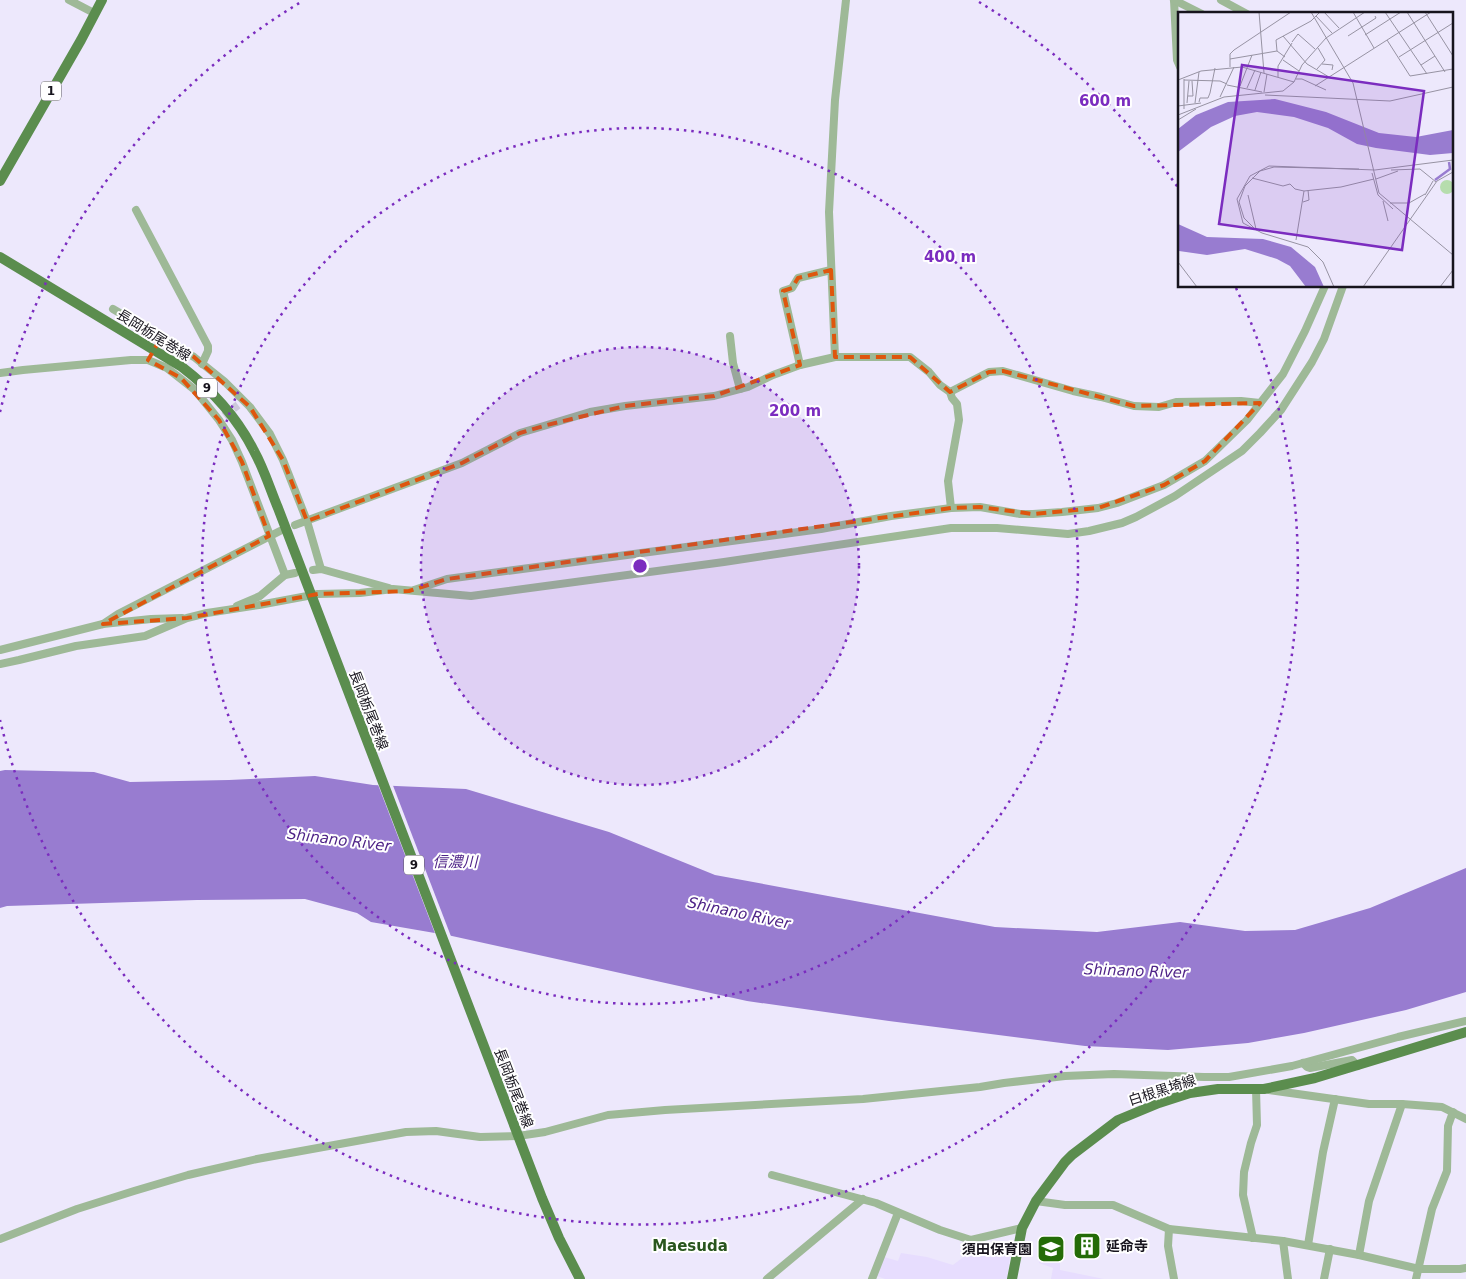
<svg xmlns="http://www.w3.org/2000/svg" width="1466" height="1279" font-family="'DejaVu Sans','Noto Sans JP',sans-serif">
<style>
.built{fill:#e7ddfe}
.water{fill:#987cd0}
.pier{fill:#ede8fc}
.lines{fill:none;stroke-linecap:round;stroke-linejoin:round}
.minor-tunnel{stroke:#cdc8db;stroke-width:8;stroke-dasharray:8 4;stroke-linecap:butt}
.minor{stroke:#9eb997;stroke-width:8}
.major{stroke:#5b8d4e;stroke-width:10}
.marked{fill:none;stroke:#de560d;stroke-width:4;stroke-dasharray:10 6;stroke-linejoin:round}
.ring{fill:none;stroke:#7b2cbf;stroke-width:2.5;stroke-dasharray:2.5 5}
.labels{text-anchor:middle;stroke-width:4;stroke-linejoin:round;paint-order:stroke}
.shield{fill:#fff;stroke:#5d5a61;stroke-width:1}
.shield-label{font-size:12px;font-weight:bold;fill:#17141d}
.street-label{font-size:14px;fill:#17141d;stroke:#fff}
.poi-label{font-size:14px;font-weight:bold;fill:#17141d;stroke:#fff;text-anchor:start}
.water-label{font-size:15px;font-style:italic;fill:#4f2488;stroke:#fff}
.neighbourhood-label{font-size:15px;font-weight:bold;fill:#29561d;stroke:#fff}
.inset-river{fill:none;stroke:#987cd0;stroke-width:2.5}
.inset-road{fill:none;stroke:#9793a3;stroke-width:1}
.view{fill:#7b2cbf;fill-opacity:0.15;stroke:#7b2cbf;stroke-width:2.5}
.inset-edge{fill:none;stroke:#17141d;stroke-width:2.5}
.centre{fill:#7b2cbf;stroke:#fff;stroke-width:2.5}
.ring-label{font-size:15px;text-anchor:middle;font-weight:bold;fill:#7b2cbf;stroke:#fff;stroke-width:4;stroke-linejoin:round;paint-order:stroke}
</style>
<rect width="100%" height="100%" fill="#ede8fc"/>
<g class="built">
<polygon points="1045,1234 1060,1235 1060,1270 1104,1279 1051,1279 1053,1268 1039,1263"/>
<polygon points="974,1249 984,1249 1010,1256 1007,1279 885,1279 877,1276 884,1257 898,1261 901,1253 927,1257 953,1265"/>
</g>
<polygon class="water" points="5,770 94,772 130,782 229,780 315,776 373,785 466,789 609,832 715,875 995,927 1097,932 1180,922 1245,931 1295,930 1370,908 1466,868 1466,992 1406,1010 1304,1033 1248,1043 1168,1050 1085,1046 889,1021 747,1001 452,936 371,922 357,913 305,899 197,900 7,906 0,908 0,771"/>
<polygon class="pier" points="377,782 392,783 452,939 436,936"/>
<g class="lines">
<polyline class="minor-tunnel" points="224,416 238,405"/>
<g class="minor">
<polyline points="69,0 94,13"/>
<polyline points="1174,0 1177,60 1180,67"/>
<polyline points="1174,0 1202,14"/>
<polyline points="1221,0 1247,14"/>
<polyline points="136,210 208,346 208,351 202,364"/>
<polyline points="113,309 194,357 224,381 250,407 270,434 283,460 307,521 321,569"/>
<polyline points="730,336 733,363 740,389"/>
<polyline points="835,357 829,212 835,100 846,0"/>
<polyline points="800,365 783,291 792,288 798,278 831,270"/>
<polyline points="0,373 23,370 131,360 148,360 167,368 195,390 219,420 232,440 242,462 285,575"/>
<polyline points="950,392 989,372 1003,371 1073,391 1101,397 1134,406 1159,407 1176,402 1241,401 1260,403"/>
<polyline points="295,525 462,463 520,433 547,425 590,412 625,406 714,396 748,387 773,375 800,365 835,357 910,357 929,372 940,385 950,392 952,398 957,404 959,420 948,481 951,508"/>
<polyline points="313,570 321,569 389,588"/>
<polyline points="414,590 447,579 821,529 891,516 951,508 980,507 1020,514 1033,514 1062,512 1098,508 1117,503 1164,485 1205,461 1247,420 1283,374 1305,331 1325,286"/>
<polyline points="237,606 260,596 285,575 295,573"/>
<polyline points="103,624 118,614 280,531"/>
<polyline points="0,650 103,624 151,619 182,618"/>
<polyline points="0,664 19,660 76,646 145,636 187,618 207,613 259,605 318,594 360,593 393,589 471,596 724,562 951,528 997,528 1068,534 1089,531 1122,523 1136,517 1175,496 1242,451 1260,433 1281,410 1312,362 1324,339 1343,286"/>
<polyline points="1303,1063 1307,1067 1310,1068 1352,1060 1358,1066"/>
<polyline points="1269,1090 1369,1104 1402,1104 1442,1107 1466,1119"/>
<polyline points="772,1175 876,1203 940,1230 971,1240 1022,1228"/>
<polyline points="1036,1201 1065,1205 1113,1205 1169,1229 1283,1241 1359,1255 1419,1269 1460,1269 1466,1268"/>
<polyline points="1169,1229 1168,1246 1174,1279"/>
<polyline points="1253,1238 1243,1195 1244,1172 1251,1143 1257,1125 1256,1089"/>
<polyline points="0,1239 77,1209 134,1191 188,1175 257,1159 406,1132 436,1131 480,1137 518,1136 545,1132 608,1115 665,1110 863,1099 980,1087 1004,1083 1065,1076 1114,1074 1204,1077 1229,1077 1292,1066 1398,1037 1466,1021"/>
<polyline points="1283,1241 1288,1279"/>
<polyline points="1308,1245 1323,1152 1335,1099"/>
<polyline points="1359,1255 1369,1201 1402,1104"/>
<polyline points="767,1279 863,1199"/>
<polyline points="872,1279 898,1213"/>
<polyline points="1324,1279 1330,1249"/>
<polyline points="1416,1279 1432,1209 1447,1171 1448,1126 1453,1112"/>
</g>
<g class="major">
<polyline points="0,181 81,40 102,0"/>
<path d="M0,257l182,110c30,23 55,50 72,84 10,18 16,38 24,57l264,690 17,40 21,41"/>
<polyline points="1012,1279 1022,1228 1036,1201 1065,1162 1072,1155 1118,1120 1159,1103 1190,1093 1218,1089 1264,1089 1315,1078 1466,1032"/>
</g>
</g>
<path class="marked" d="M831,270l4,87h75l40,35 39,-20 14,-1 131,35 126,-3 -55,58 -41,24 -66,23 -65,6 -53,-7 -29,1 -504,71 -38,12 -91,3 -131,24 -84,6 166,-88 -27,-74 -23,-42 -38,-42 -33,-18 13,-22 33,19 56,50 33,53 24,61 155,-58 58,-30 27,-8 78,-19 89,-10 86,-31 -17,-74 9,-3 6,-10z"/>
<circle cx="640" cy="566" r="219" fill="#7b2cbf" fill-opacity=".12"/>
<g class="ring">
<circle cx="640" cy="566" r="219"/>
<circle cx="640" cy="566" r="438"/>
<path d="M0 412A658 658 0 0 1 301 2M979 2A658 658 0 0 1 1179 189M1236 288A658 658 0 1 1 0 720"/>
</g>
<defs>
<symbol id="building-square" viewBox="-11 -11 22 22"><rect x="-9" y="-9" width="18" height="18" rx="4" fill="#246c08" stroke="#fff"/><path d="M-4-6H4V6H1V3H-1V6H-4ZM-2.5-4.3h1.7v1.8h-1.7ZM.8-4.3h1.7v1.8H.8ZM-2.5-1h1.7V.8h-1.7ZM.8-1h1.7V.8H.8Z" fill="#fff"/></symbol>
<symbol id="school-square" viewBox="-11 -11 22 22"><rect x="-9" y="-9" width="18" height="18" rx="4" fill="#246c08" stroke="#fff"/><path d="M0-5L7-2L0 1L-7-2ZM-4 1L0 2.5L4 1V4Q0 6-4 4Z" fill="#fff"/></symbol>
</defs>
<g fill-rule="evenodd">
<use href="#building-square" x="1071" y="1230" width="32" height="32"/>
<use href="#school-square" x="1035" y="1233" width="32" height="32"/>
</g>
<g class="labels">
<g class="shield">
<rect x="41" y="81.5" width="20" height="19" rx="4"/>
<rect x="197" y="378.5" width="20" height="19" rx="4"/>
<rect x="404" y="855.5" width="20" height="19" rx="4"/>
</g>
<g class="shield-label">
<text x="51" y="95">1</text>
<text x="207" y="392">9</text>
<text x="414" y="869">9</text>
</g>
<g class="street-label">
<text transform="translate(154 335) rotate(32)" y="5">長岡栃尾巻線</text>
<text transform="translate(369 710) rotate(69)" y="5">長岡栃尾巻線</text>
<text transform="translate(514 1088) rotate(69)" y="5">長岡栃尾巻線</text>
<text transform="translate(1162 1090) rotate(-18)" y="5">白根黒埼線</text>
</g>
<g class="poi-label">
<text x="1106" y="1251">延命寺</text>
<text x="1032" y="1254" text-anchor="end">須田保育園</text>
</g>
<g class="water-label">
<text transform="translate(339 840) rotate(7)" y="5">Shinano River</text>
<text x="455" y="867">信濃川</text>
<text transform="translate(739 913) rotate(12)" y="5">Shinano River</text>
<text transform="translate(1136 971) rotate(2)" y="5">Shinano River</text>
</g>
<g class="neighbourhood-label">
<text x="690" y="1251">Maesuda</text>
</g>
</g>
<g transform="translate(1178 12)">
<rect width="275" height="275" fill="#ede8fc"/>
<path d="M262 175a7 7 0 1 1 14 0a7 7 0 1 1-14 0Z" fill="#b6ddad"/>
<path d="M97,87l51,13 53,21 37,4 37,-7v23l-23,2 -54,-7 -19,-4 -29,-16 -34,-11 -37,-5 -22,4 -24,11 -33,25v-23l18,-14 32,-13zM0,212l29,13 56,2 28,8 24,20 9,20h-18l-16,-21 -13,-7 -32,-10 -38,6 -28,-4z" fill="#987cd0"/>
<path class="inset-river" d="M257,168l15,-11 -1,-7"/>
<path class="inset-road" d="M81,0l5,61M133,0l42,71 26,110 74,62M146,0l15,16M175,0l21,36M207,0l42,62M229,0l38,60M247,0l28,44M138,4l16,17M187,23l36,-23M105,24l24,28 22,13M170,24l28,-18 -1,-2M209,28l23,36 43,-7M114,30l6,-8 17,15M99,39l-1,-11 35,-19 9,-9M221,45l54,-34M52,47l47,-8 8,6M105,48l16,11M144,52l11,1 -1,5M243,53l14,-9M52,55v-13l4,-4 57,-38M139,57l8,-9 -7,-12M100,65v-11l14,-23M6,67v30M118,67h6l24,11M0,68l23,-9 41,-4 52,15M6,68l36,1 7,3M49,73l35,7M62,74l12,-31M137,74l116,-74M69,76l8,-18M77,78l6,-18M86,80l3,-18M87,83l125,6 63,-14M10,84h5l-1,-15M42,85l14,-30M21,90l1,-4h8l2,-5 5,-25M9,91l2,-22M17,91l4,-31M0,94l23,-3M0,103l46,-18 59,-6 11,-9 8,-17 24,-27 39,-26M0,108l18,-11M213,158l29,-1 16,13M194,161l6,22 15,14M74,166l31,8 7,-2M198,167l22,-8M112,172l5,5 9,2 37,-4 33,-8M70,183l8,34M247,183l8,-14M205,189l5,20M125,190l6,-2 -1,-10M212,191h19l16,-9M77,217l-11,-11 -5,-16 6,-16 15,-15 14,-4 85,2M84,221l-19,-10 -6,-24 13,-23 19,-10 106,4 78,-10M84,221l46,14 15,15 11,25M118,228l8,-49M0,250l19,25M185,275l74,-106 16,-9M262,275l13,-17"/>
<path class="view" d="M64,53l182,26 -22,159 -183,-26z"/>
<rect width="275" height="275" class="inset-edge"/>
</g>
<circle cx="640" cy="566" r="8" class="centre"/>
<g class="ring-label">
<text x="1105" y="106">600 m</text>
<text x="950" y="262">400 m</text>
<text x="795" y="416">200 m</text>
</g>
</svg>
